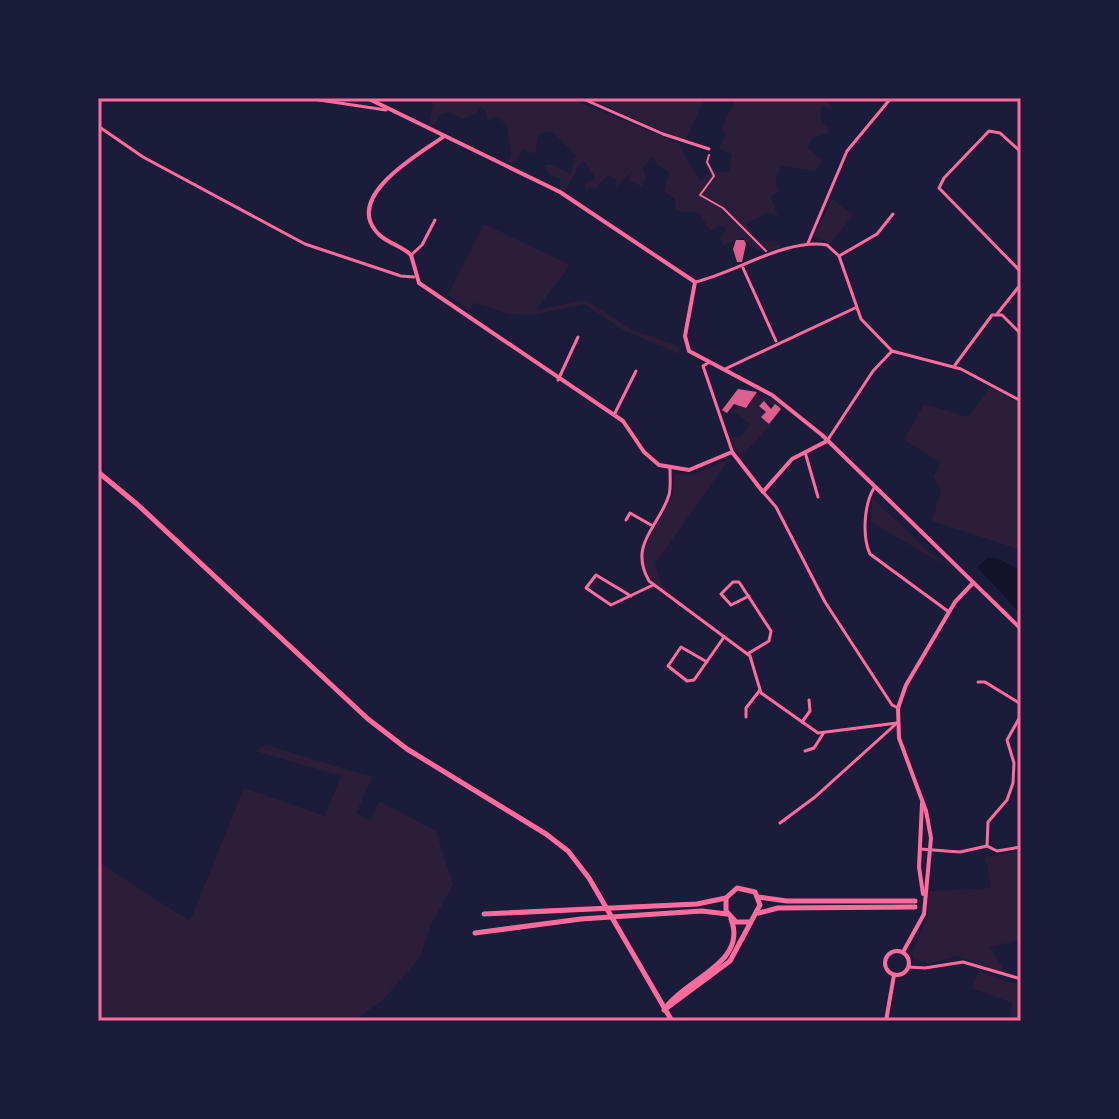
<svg xmlns="http://www.w3.org/2000/svg" width="1119" height="1119" font-family="'DM Sans',sans-serif">
<style>
.green{fill:#2a1e3b}
.water{fill:#12122b}
.building{fill:#dd5f8e}
.lines{fill:none;stroke-linecap:round;stroke-linejoin:round}
.path{stroke:#ff6b9d;stroke-width:2}
.minor{stroke:#ff6b9d;stroke-width:3}
.tertiary{stroke:#ff6b9d;stroke-width:4}
.primary{stroke:#ff6b9d;stroke-width:5}
.trunk{stroke:#ff6b9d;stroke-width:5}
.neatline{fill:none;stroke:#ff6b9d;stroke-width:3}
</style>
<rect width="100%" height="100%" fill="#1b1b3a"/>
<g class="green">
<path d="M425,98h144l109,45 22,38 10,-8 19,-2 3,-17 -13,-5 7,-16 -5,-3 15,-32h91l5,11 -9,-3 -3,3 1,12 8,7 -1,5 -15,5 -6,9 15,13 -6,11 -36,-5 -5,18 4,6 -8,7 7,20 -10,-4 -22,10 11,16 19,3 6,5c-16,6 -28,5 -39,-9l-21,8 -1,-10 5,-7 -7,-4 -8,6 -13,-18 -22,-2 -1,-12 -11,-8 5,-19 -12,-7 -4,-8 -10,10 3,10 -4,10 -12,-6 2,-10 -16,16v-8l-8,-4 -11,12 -12,2v-7l8,-1 1,-5 -9,-14 -4,1 -17,29 -4,-2v-12l-10,-3 -6,-10h11l15,9 6,-19 -24,-23 -13,2 -4,20 -13,-5 -7,15 -7,-2 3,-8 -4,-29 -11,-9 -9,5 -2,-11 -5,-3 -4,7 -14,5 -13,-7 -9,2 -6,12 -5,-1 4,-21z"/>
<polygon points="587,98 705,98 685,141"/>
<polygon points="832,199 853,215 831,243 814,236"/>
<polygon points="484,224 570,265 536,310 586,300 634,331 679,346 680,354 625,331 584,304 535,315 509,314 474,303 469,310 448,295"/>
<polygon points="990,387 1021,403 1021,550 932,521 941,490 933,477 941,463 904,440 924,404 968,417"/>
<polygon points="756,394 775,401 782,408 764,401 759,405 764,413 761,417 771,425 740,457 731,437 740,437 750,424 734,411 740,403 746,408"/>
<path d="M728,459l3,2 -4,1 -72,102 6,19 15,17c-59,-43 -24,-57 -4,-102 4,-8 0,-16 3,-24h20z"/>
<polygon points="872,497 879,505 944,565 871,522"/>
<polygon points="266,745 372,777 356,814 370,820 379,801 436,831 453,884 431,925 420,958 382,1001 353,1021 98,1021 98,862 190,921 244,788 325,816 341,776 255,751"/>
<polygon points="1021,851 1021,940 990,947 1007,975 957,956 928,964 913,958 913,950 928,916 928,891 991,888 985,857"/>
<polygon points="979,970 1007,982 1021,983 1021,1021 1009,1021 1012,1003 972,988"/>
</g>
<polygon class="water" points="988,558 997,558 1021,571 1021,614 977,567"/>
<g class="building">
<polygon points="736,240 744,240 746,244 742,262 737,262 733,249"/>
<polygon points="738,389 757,392 746,408 734,404 727,413 722,410"/>
<polygon points="764,401 771,409 775,404 781,409 769,424 761,417 766,412 759,406"/>
</g>
<g class="lines">
<polyline class="path" points="709,155 707,162 714,176 700,195 723,208 766,251"/>
<g class="minor">
<polyline points="306,98 386,110"/>
<polyline points="581,98 663,134 709,149"/>
<polyline points="98,126 143,157 305,244 401,276 414,277"/>
<polyline points="1021,152 1000,133 989,131 944,178 939,188 1021,272"/>
<polyline points="808,243 847,151 891,98"/>
<polyline points="411,255 422,245 435,220"/>
<polyline points="839,256 877,234 893,214"/>
<polyline points="743,268 776,341"/>
<path d="M695,282c40,-9 93,-45 132,-37l12,11 22,63 31,32 69,18 60,32"/>
<polyline points="997,314 1021,284"/>
<polyline points="708,363 703,366 732,451"/>
<polyline points="955,365 992,315 1002,315 1021,334"/>
<polyline points="725,369 855,308"/>
<polyline points="558,380 578,337"/>
<polyline points="614,415 636,371"/>
<polyline points="827,441 873,371 892,351"/>
<polyline points="805,452 818,497"/>
<path d="M670,469c0,8 1,18 -1,26 -10,32 -41,49 -20,86l101,75 11,37 57,40 79,-10"/>
<path d="M874,488c-10,16 -12,49 -4,66l79,58"/>
<polyline points="763,492 776,507 825,602 892,705 898,708"/>
<polyline points="626,520 630,513 651,525"/>
<polyline points="631,596 596,575 586,588 611,605 653,585"/>
<polyline points="749,596 731,605 721,594 733,582 739,582 771,631 769,641 749,653"/>
<polyline points="707,662 681,647 668,666 687,681 694,680 724,637"/>
<polyline points="978,682 985,682 1021,704"/>
<polyline points="746,717 746,708 760,690"/>
<polyline points="802,722 810,711 809,700"/>
<polyline points="805,751 814,748 823,734"/>
<polyline points="780,823 815,797 897,723"/>
<polyline points="987,846 988,822 1007,800 1013,783 1014,763 1007,740 1021,715"/>
<polyline points="920,849 960,852 987,846 997,851 1021,847"/>
<polyline points="908,967 925,968 963,962 1021,979"/>
</g>
<g class="tertiary">
<polyline points="367,98 560,192 695,282 685,336 689,351 772,395 822,435 1021,629"/>
<path d="M443,137c-22,16 -96,57 -68,93 8,12 26,15 36,25l8,28 204,138 21,31 15,13 30,5 43,-18 31,40 29,-33 35,-18"/>
<polyline points="922,803 919,867 923,894"/>
<circle cx="897" cy="963" r="12"/>
<polyline points="903,952 924,914 931,838 926,811 899,738 898,708 906,685 955,602 973,583"/>
<polyline points="886,1021 894,975"/>
</g>
<polyline class="primary" points="98,472 138,505 368,719 407,749 546,834 568,851 589,878 672,1021"/>
<g class="trunk">
<polyline points="758,897 787,901 915,901"/>
<polyline points="759,913 778,908 915,907"/>
<polyline points="484,914 697,904 726,898"/>
<polyline points="475,933 581,919 702,911 727,914"/>
<path d="M667,1006c21,-28 81,-44 64,-87"/>
<polyline points="664,1010 730,961 760,905 755,892 737,888 726,898 726,911 736,922 749,922"/>
</g>
</g>
<rect width="1119" height="1119" fill="none" stroke="#1b1b3a" stroke-width="200"/>
<rect x="100" y="100" width="919" height="919" class="neatline"/>
</svg>
